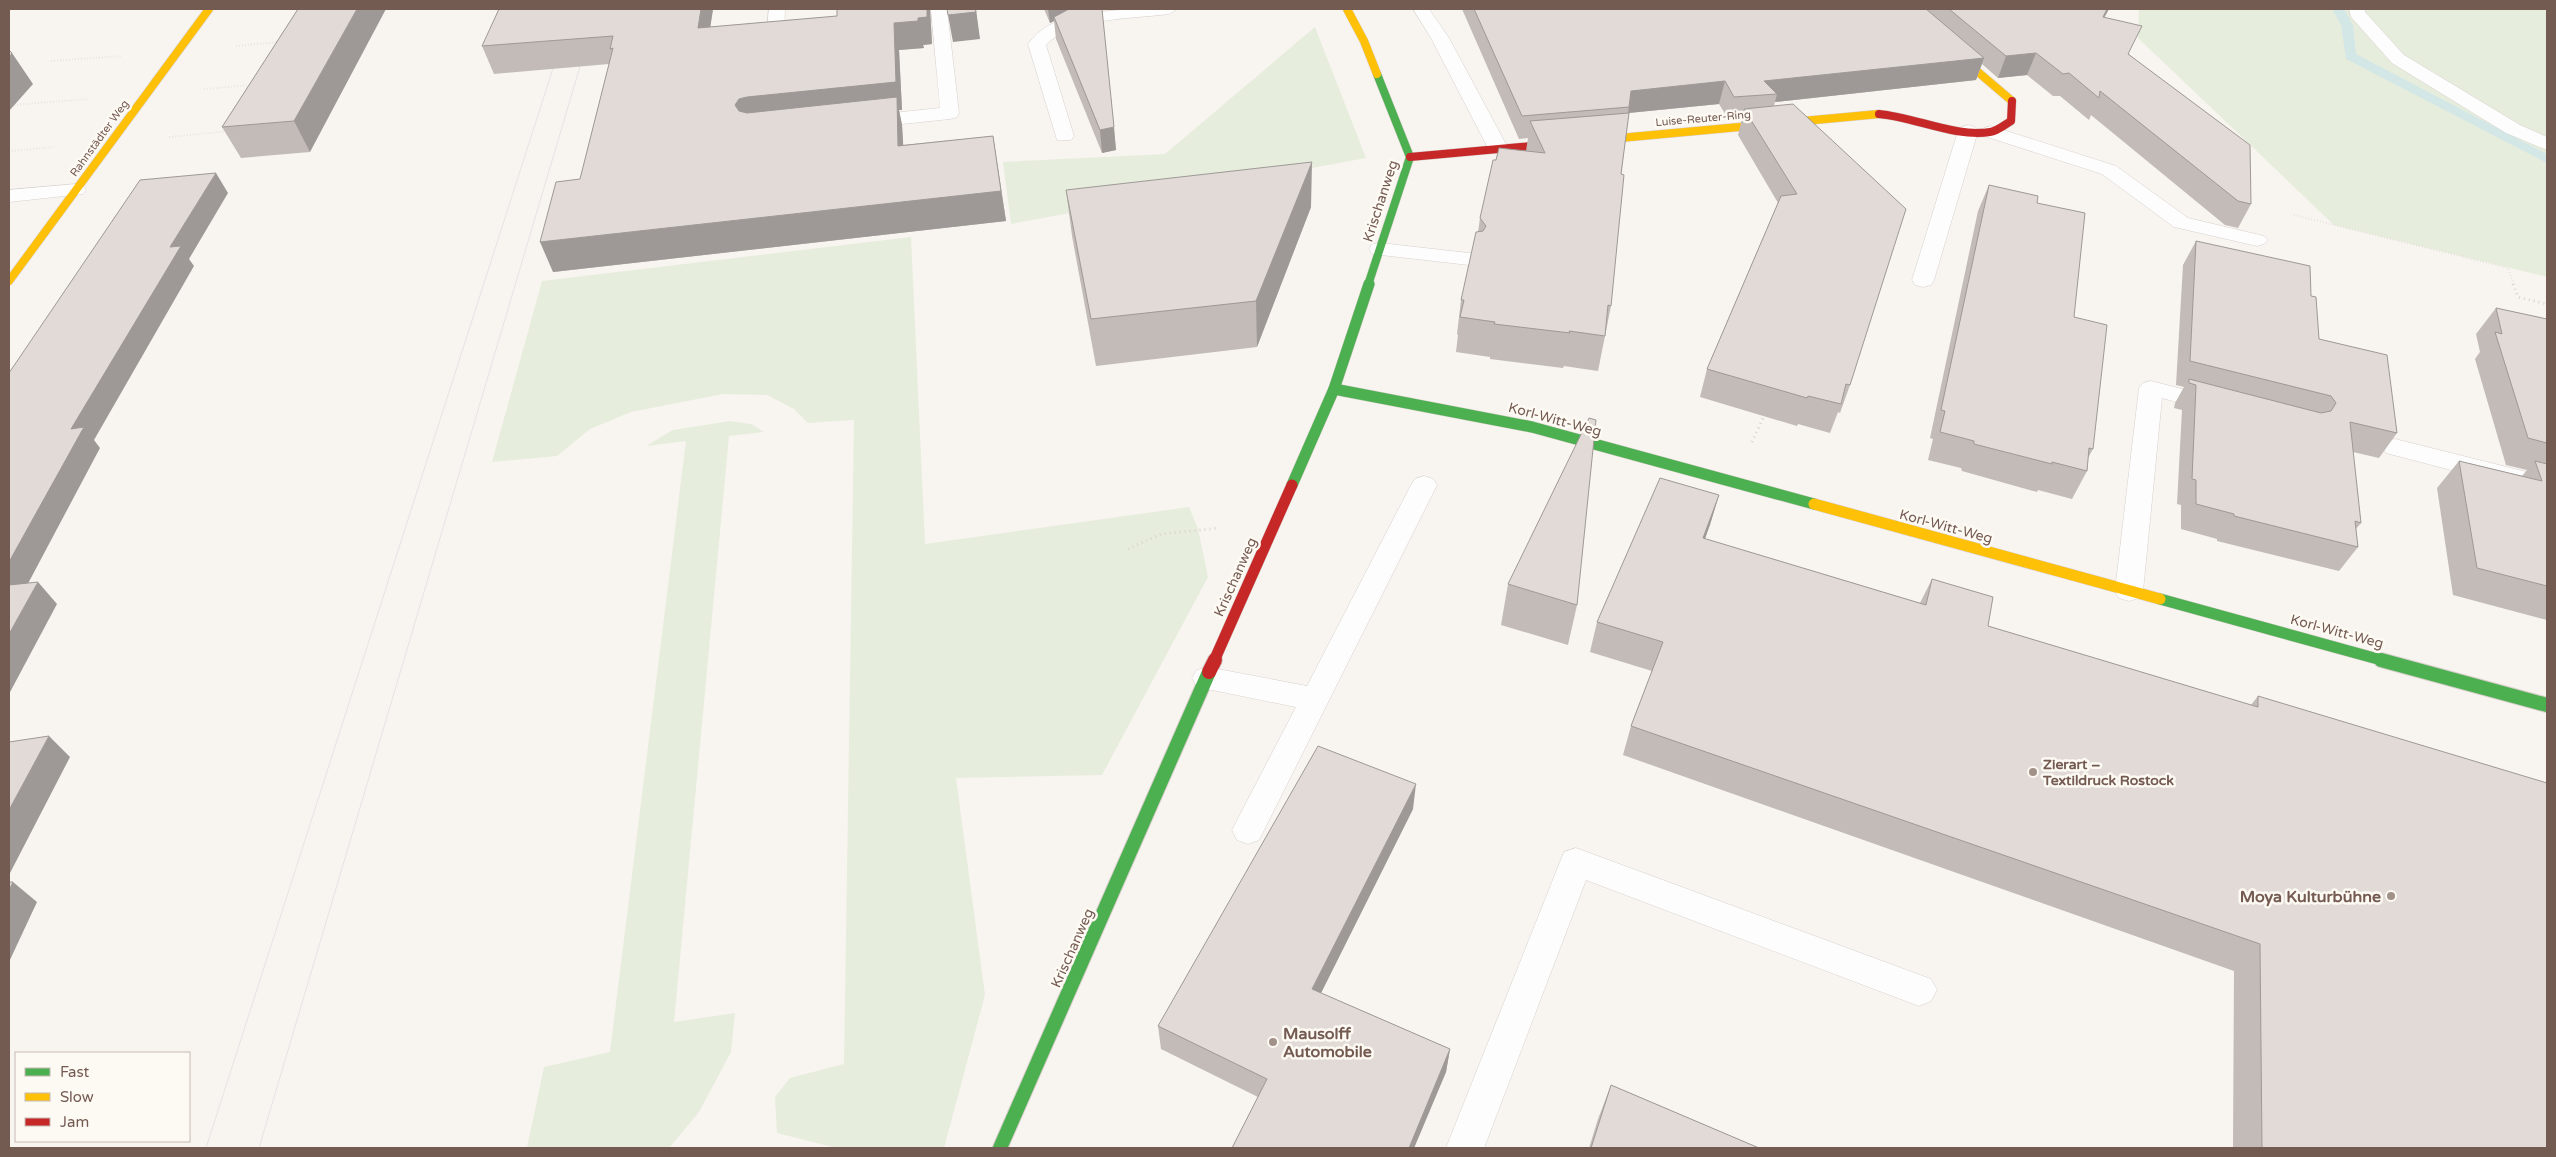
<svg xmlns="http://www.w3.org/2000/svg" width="2556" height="1157" font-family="'Varela Round',sans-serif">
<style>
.green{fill:#e7eddc}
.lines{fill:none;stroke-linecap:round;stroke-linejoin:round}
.stream{fill:#d3e7e7;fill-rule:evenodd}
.lane-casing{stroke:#d7d1ce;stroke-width:1}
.fast-far2-casing{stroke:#d8d0cc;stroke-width:9}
.fast-far1-casing{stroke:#d8d0cc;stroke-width:12}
.fast-casing{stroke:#d8d0cc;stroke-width:16}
.slow-far1-casing{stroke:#d8d0cc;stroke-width:9}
.slow-casing{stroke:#d8d0cc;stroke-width:12}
.jam-far2-casing{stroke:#d8d0cc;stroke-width:9}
.jam-far1-casing{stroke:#d8d0cc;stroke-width:12}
.jam-casing{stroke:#d8d0cc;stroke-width:16}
.path-far1{stroke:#dad4d0;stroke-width:2;stroke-dasharray:0.5 2.5;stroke-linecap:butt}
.path{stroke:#dad4d0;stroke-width:3;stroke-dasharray:1 4;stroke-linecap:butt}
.lane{fill:#fefdfd;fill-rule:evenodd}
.fast-far2{stroke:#4caf50;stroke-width:8}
.fast-far1{stroke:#4caf50;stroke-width:11}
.fast{stroke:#4caf50;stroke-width:14}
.slow-far1{stroke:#ffc107;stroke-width:8}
.slow{stroke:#ffc107;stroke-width:11}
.jam-far2{stroke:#c62828;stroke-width:8}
.jam-far1{stroke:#c62828;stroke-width:11}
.jam{stroke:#c62828;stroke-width:14}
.tram{stroke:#e5e4e6;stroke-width:1}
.wall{fill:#c2bbb8}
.shaded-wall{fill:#9e9996}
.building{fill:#e1dad6;stroke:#9e9996}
.poi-dot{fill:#a29189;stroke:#fdf9f3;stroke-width:2}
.labels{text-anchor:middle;stroke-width:5;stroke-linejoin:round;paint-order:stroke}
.far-street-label{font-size:11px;fill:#745b52;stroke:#fdf9f3}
.street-label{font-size:14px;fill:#745b52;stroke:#fdf9f3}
.poi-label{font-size:14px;font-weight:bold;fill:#745b52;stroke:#fdf9f3;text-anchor:start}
.near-poi-label{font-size:16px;font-weight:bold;fill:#745b52;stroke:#fdf9f3;text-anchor:end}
</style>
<rect width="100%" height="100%" fill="#f8f4f0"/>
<g class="green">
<polygon points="2139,9 2547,9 2547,277 2334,225 2138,38"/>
<polygon points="1315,27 1366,158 1011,224 1003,162 1165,154"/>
<polygon points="911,237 925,544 1189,507 1198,529 1208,577 1102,775 956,778 985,995 944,1148 837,1148 777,1133 775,1097 790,1078 844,1064 854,420 808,423 794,409 767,395 723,394 631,412 590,429 557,456 492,462 542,281"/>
<polygon points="730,421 751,424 764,432 729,436 674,1022 735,1013 731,1052 699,1112 669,1148 527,1148 544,1067 610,1052 686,441 646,446 673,430"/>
</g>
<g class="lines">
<polygon class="stream" points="2332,9 2344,9 2353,25 2356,54 2547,154 2547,163 2346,59 2341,25"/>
<defs>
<g id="lane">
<polygon points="769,9 785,9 784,39 781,43 769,43 766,39"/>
<polygon points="931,9 947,9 959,113 957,117 950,119 864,128 857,126 855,122 857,118 864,116 940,108"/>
<path d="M1130,9h47l-8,5c-36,5 -98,3 -123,31l28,91 -3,4h-14l-29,-96c23,-32 67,-31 102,-35z"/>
<polygon points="1413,9 1429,9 1449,38 1508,148 1505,152 1491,152 1488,148 1431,38"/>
<polygon points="2349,9 2365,9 2365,12 2404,55 2520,125 2547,137 2547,150 2506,133 2392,63 2351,17"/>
<polygon points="1968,125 1975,127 1978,131 1934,280 1931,285 1923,287 1915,285 1912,280 1958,131 1961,127"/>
<polygon points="1991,126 2116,166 2188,218 2264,236 2268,240 2264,244 2257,246 2174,227 2102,174 1984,136 1981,132 1984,128"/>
<polygon points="76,184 83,186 86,190 83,194 9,202 9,190"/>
<polygon points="1380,243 1469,253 1477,254 1480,259 1477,264 1469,265 1372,254 1369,249 1372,244"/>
<polygon points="2151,381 2225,400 2228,405 2225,410 2216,413 2162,398 2143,591 2139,598 2129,601 2119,598 2115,591 2139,388 2143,383"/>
<polygon points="2395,439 2547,477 2547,495 2386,453 2382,447 2386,441"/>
<polygon points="1424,476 1433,479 1437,485 1259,840 1248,844 1237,840 1232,830 1296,707 1207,689 1197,686 1192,678 1197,670 1207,667 1307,686 1411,485 1415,479"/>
<polygon points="1576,848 1931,979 1937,990 1931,1001 1919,1006 1586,880 1484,1148 1446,1148 1560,862 1564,852"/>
</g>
<polyline id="fast-far2" points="1368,285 1410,157 1377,74"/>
<g id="fast-far1">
<polyline points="1334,389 1532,427 1814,504"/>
<polyline points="1292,485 1334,389 1369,284"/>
<polyline points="2160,599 2385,661"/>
</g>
<g id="fast">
<polyline points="2381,660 2547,705"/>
<polyline points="1000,1148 1209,672"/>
</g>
<g id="slow-far1">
<polyline points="1347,9 1364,41 1377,74"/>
<polyline points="1904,9 2012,101"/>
<polyline points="1620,138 1879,114"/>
<polyline points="9,281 209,9"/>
</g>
<polyline id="slow" points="1814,504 2160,599"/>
<g id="jam-far2">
<path d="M1879,114c35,3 78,24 111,18 8,-1 14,-7 21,-11l1,-20"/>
<polyline points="1410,157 1620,138"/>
</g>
<polyline id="jam-far1" points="1214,661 1292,485"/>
<polyline id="jam" points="1209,672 1215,660"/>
</defs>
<use href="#lane" class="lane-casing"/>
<use href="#fast-far2" class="fast-far2-casing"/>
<use href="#fast-far1" class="fast-far1-casing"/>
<use href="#fast" class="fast-casing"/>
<use href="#slow-far1" class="slow-far1-casing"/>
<use href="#slow" class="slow-casing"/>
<use href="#jam-far2" class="jam-far2-casing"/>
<use href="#jam-far1" class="jam-far1-casing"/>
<use href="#jam" class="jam-casing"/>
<g class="path-far1">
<polyline points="236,46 279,42"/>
<polyline points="51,61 122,56"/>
<polyline points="204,89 253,85"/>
<polyline points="14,105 88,99"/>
<polyline points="169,137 228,131"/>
<polyline points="9,151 54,147"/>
<polyline points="2294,215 2508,268 2514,285"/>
</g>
<g class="path">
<polyline points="2513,284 2518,297 2547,304"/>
<polyline points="1752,442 1764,416"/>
<polyline points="1128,549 1161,534 1219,528"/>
</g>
<use href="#lane" class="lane"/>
<use href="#fast-far2" class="fast-far2"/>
<use href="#fast-far1" class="fast-far1"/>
<use href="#fast" class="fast"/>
<use href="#slow-far1" class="slow-far1"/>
<use href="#slow" class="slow"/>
<use href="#jam-far2" class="jam-far2"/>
<use href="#jam-far1" class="jam-far1"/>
<use href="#jam" class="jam"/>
<g class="tram">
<polyline points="206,1148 557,56"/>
<polyline points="259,1148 584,53"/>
</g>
</g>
<g class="wall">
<polygon points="298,9 310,152 241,158 222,127"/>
<polygon points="713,9 710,27 837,16 837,9 930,9 932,44 923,45 924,48 899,50 902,110 899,110 902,125 903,145 993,136 1006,221 553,272 580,179 609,64 494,74 482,46"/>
<polygon points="1044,9 1102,9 1116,150 1102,153 1056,39 1054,21 1050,23"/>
<polygon points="1462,9 2109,9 2104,17 2129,54 2251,204 2238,228 2225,225 2091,115 2089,120 2060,96 2053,96 2027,75 1998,78 1982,64 1976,80 1775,102 1774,106 1850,385 1840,413 1838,412 1830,433 1798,424 1797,426 1700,397 1707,369 1778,203 1738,135 1742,119 1729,120 1719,104 1629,113 1621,174 1611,306 1598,371 1564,366 1563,368 1490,359 1490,357 1456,352 1458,335 1457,334 1461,300 1478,232 1480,218 1496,160 1526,151 1528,138 1519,139"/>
<polygon points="1989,185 2037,203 2074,317 2093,449 2088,458 2087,471 2072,499 2038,490 2037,492 1962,471 1961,468 1928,460 1933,439 1930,438 1978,211"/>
<polygon points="1066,190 1311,207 1257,347 1096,366 1072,236"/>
<polygon points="2196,241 2311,296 2319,339 2397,433 2379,458 2353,452 2361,523 2356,529 2358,547 2339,571 2217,541 2217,539 2181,529 2181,505 2177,504 2182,410 2174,408 2175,403 2184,387 2176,385 2183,265"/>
<polygon points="2496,308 2547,319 2547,620 2453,595 2437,488 2459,461 2522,476 2527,470 2506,465 2475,359 2480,352 2476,334"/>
<polygon points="1719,495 1705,539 1920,603 1932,579 1988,626 2251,705 2258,696 2547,1148 2233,1148 2234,971 1623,755 1631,726 1652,671 1590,652 1597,622"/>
<polygon points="1508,584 1577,605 1568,645 1501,625"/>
<polygon points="1413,809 1321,993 1450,1049 1446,1072 1414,1148 1232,1148 1258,1097 1161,1049 1158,1026"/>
<polygon points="1611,1085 1759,1148 1589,1148 1598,1119"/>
</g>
<g class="shaded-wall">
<polygon points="357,9 386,9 310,152 294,121"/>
<polygon points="701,9 713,9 706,56 698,28"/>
<polygon points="927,9 930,9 932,44 923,45 924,48 899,50 902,110 899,110 902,125 905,174 747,127 735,105 739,99 894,23"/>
<polygon points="976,9 980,39 953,42 948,15"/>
<polygon points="1048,9 1102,9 1054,17 1054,21 1050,23"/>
<polygon points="2107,9 2109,9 2093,38 2103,17"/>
<polygon points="12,53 33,84 9,111 9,57"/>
<polygon points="2036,53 2027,75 1998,78 2006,56"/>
<polygon points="1984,58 1976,80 1775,102 1777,94 1764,81"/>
<polygon points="1725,81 1719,104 1628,113 1631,91"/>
<polygon points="1114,127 1116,150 1102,153 1100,130"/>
<polygon points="993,136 1006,221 553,272 540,242"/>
<polygon points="1312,162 1311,207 1257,347 1256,301"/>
<polygon points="216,173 228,193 189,259 194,266 94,440 100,448 15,608 9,601 9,562 71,429 170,247"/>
<polygon points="1719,495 1710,525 1694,568 1703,538"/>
<polygon points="38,582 57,604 9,694 9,634"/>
<polygon points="49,736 70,757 9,875 9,810"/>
<polygon points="1416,784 1413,809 1311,1013 1312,989"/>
<polygon points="13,882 37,902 9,962 9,890"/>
<polygon points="1450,1049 1446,1072 1414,1148 1409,1148"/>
</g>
<g class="building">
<polygon points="298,9 357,9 294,121 222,127"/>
<polygon points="499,9 701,9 698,28 837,16 837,9 927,9 927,17 918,18 918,21 894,23 896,82 747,97 739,99 735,105 739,111 747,113 897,97 898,146 993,136 1001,191 540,242 556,182 580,179 613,48 610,49 613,36 482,46"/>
<polygon points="947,9 975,9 976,12 948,15"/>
<polygon points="1069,9 1102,9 1114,127 1100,130 1054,17"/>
<polygon points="1474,9 1926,9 1984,58 1764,81 1777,94 1734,97 1725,81 1631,91 1629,107 1522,116"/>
<polygon points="1949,9 2107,9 2103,17 2142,26 2128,54 2250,145 2251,204 2238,201 2100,91 2099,98 2069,73 2063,74 2036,53 2006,56"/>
<polygon points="9,50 12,53 9,57"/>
<polygon points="1793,104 1906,209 1850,385 1846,384 1841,404 1808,396 1807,398 1707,369 1781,196 1797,194 1744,109"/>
<polygon points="1629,113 1621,174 1624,175 1611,306 1608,305 1605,336 1569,331 1570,333 1494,324 1495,322 1460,317 1464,300 1461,300 1476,232 1483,231 1486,226 1480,218 1493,160 1496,160 1499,148 1545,153 1530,121"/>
<polygon points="1312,162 1256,301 1091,319 1066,190"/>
<polygon points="216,173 170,247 181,246 71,429 84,427 9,562 9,373 140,180"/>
<polygon points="1989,185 2038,196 2037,203 2085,213 2074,317 2107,325 2093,449 2089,448 2087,471 2052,462 2052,464 1974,444 1974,441 1940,432 1945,411 1941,410"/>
<polygon points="2196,241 2310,266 2311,296 2316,297 2319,339 2387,355 2397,433 2350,422 2361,523 2355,521 2358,547 2234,516 2234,514 2196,504 2196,480 2192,479 2196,385 2189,383 2189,379 2321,413 2331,411 2336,403 2331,396 2190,361"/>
<polygon points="2496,308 2547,319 2547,443 2528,438 2495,332 2502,334"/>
<polygon points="1589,418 1596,420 1577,605 1508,584"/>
<polygon points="2459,461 2542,481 2535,461 2547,464 2547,586 2477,568"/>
<polygon points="1660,478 1719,495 1703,538 1926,605 1932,579 1993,597 1988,626 2258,707 2258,696 2547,783 2547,1148 2262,1148 2260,944 1631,726 1663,642 1597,622"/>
<polygon points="38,582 9,634 9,585"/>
<polygon points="49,736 9,810 9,742"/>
<polygon points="1318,746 1416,784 1312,989 1450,1049 1409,1148 1232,1148 1267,1079 1158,1026"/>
<polygon points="9,882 13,882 9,890"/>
<polygon points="1611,1085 1759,1148 1591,1148"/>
</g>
<g class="poi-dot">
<circle cx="2033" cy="772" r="5"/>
<circle cx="2391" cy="896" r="5"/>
<circle cx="1273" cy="1042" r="5"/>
</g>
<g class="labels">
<g class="far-street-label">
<text transform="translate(1703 118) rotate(-5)" y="4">Luise-Reuter-Ring</text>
<text transform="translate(99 138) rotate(-54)" y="4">Rahnstädter Weg</text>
</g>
<g class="street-label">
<text transform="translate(1380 201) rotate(-72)" y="5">Krischanweg</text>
<text transform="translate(1555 419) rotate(15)" y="5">Korl-Witt-Weg</text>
<text transform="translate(1946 526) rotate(15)" y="5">Korl-Witt-Weg</text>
<text transform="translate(1235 577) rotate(-66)" y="5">Krischanweg</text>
<text transform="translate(2337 631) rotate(15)" y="5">Korl-Witt-Weg</text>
<text transform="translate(1072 948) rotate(-66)" y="5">Krischanweg</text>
</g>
<g class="poi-label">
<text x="2043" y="769">Zierart –<tspan x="2043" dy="16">Textildruck Rostock</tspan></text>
</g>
<g class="near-poi-label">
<text x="2381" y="902">Moya Kulturbühne</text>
<text x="1283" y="1039" text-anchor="start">Mausolff<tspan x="1283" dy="18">Automobile</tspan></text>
</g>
</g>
<rect width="2556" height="1157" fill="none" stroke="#745b52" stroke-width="20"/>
<rect x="15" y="1052" width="175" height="90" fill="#fdf9f3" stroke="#c6bab3"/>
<rect x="25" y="1068" width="25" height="8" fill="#4caf50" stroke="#c6bab3"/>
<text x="60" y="1077" font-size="15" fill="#745b52">Fast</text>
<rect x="25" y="1093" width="25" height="8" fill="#ffc107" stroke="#c6bab3"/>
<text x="60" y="1102" font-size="15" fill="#745b52">Slow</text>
<rect x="25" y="1118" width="25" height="8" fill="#c62828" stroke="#c6bab3"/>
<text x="60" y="1127" font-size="15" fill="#745b52">Jam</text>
</svg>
